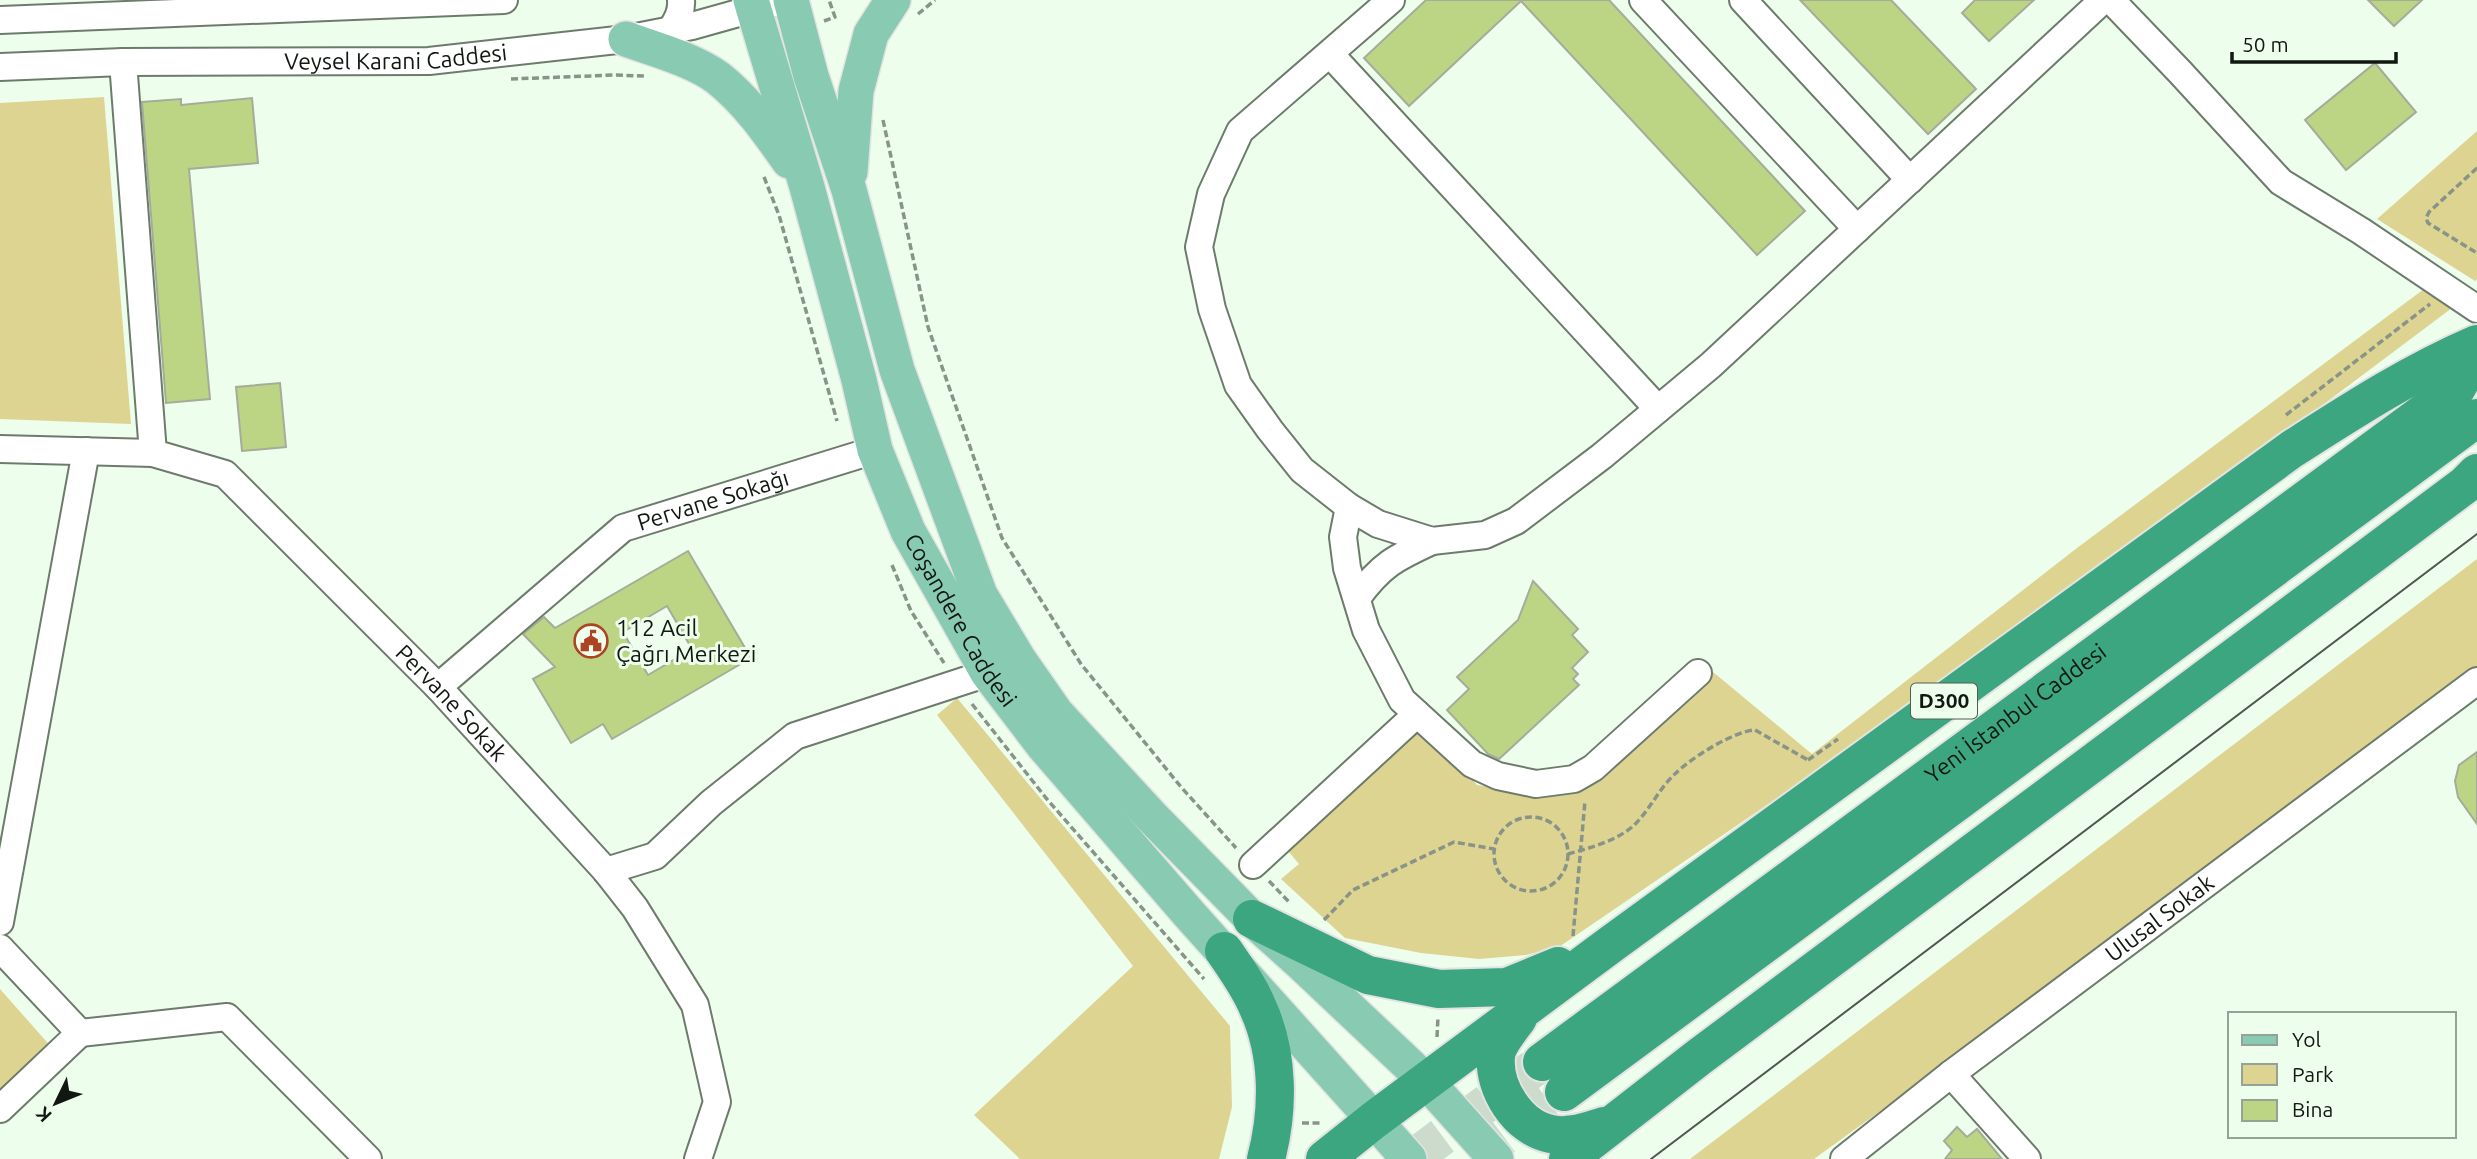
<svg xmlns="http://www.w3.org/2000/svg" width="2477" height="1159" font-family="Ubuntu,sans-serif">
<style>
.green{fill:#ddd492}
.building{fill:#bcd585;stroke:#a5ac99;stroke-width:2;fill-rule:evenodd}
.lines{fill:none;stroke-linecap:round;stroke-linejoin:round}
.highway-tunnel{stroke:#cddbcc;stroke-width:38;stroke-dasharray:38 19;stroke-linecap:butt}
.minor-casing{stroke:#6d7b6c;stroke-width:30}
.major-casing{stroke:#e2e3e2;stroke-width:38}
.highway-casing{stroke:#e2e3e2;stroke-width:42}
.path{stroke:#899488;stroke-width:3.5;stroke-dasharray:7 3.5;stroke-linecap:butt}
.minor{stroke:#fff;stroke-width:26}
.major{stroke:#89cab3;stroke-width:35}
.highway{stroke:#3ba680;stroke-width:38}
.tram{stroke:#4f584f;stroke-width:2}
.labels{text-anchor:middle;stroke-width:6;stroke-linejoin:round;paint-order:stroke}
.shield{fill:#eefeed;stroke:#535c53;stroke-width:2}
.shield-label{font-size:21px;font-weight:bold;fill:#111711}
.street-label{font-size:23px;fill:#111711;stroke:#eefeed}
.poi-label{font-size:23px;fill:#111711;stroke:#eefeed;text-anchor:start}
</style>
<rect width="100%" height="100%" fill="#eefeed"/>
<g class="green">
<polygon points="104,97 131,424 0,419 0,103"/>
<polygon points="2477,131 2477,279 2475,281 2377,219"/>
<polygon points="2424,289 2452,308 2104,569 1815,772 1559,947 1526,955 1479,959 1421,953 1345,938 1281,879 1299,864 1283,845 1420,719 1477,785 1527,793 1563,794 1594,775 1713,672 1812,754 2077,548"/>
<polygon points="2477,559 2477,667 2014,1014 1814,1159 1690,1159"/>
<polygon points="957,698 1230,1026 1232,1107 1219,1159 1020,1159 974,1115 1133,966 937,715"/>
<polygon points="0,989 53,1049 0,1099"/>
</g>
<g class="building">
<polygon points="1426,0 1609,0 1805,211 1757,255 1521,1 1409,106 1364,58"/>
<polygon points="1800,0 1891,0 1976,89 1928,134"/>
<polygon points="1975,0 2034,0 1989,41 1962,13"/>
<polygon points="2368,0 2422,0 2394,26"/>
<polygon points="2375,63 2416,112 2346,170 2305,120"/>
<polygon points="252,98 258,163 189,169 210,399 166,403 142,102 181,99 181,105"/>
<polygon points="280,383 286,447 242,451 236,387"/>
<path d="M688,551l63,107 -139,81 -9,-15 -32,19 -38,-64 22,-12 -32,-33 21,-17 11,11zM667,606l25,43 -44,26 -25,-43z"/>
<polygon points="1533,581 1578,629 1572,635 1588,652 1572,668 1578,674 1573,679 1579,685 1499,759 1488,754 1447,710 1469,689 1457,677 1518,620"/>
<polygon points="2477,752 2477,824 2458,797 2455,781 2459,765"/>
<polygon points="1957,1127 1967,1137 1977,1129 2002,1159 1945,1159 1952,1150 1944,1141"/>
</g>
<g class="lines">
<g class="highway-tunnel">
<polyline points="1412,1159 1542,1062"/>
<polyline points="1473,1159 1564,1092"/>
</g>
<defs>
<g id="minor">
<polyline points="1391,0 1240,131 1211,194 1199,247 1212,309 1238,385 1270,430 1302,470 1349,507 1378,524 1432,541 1485,535 1516,521 1602,456 1711,365 2103,0"/>
<polyline points="1643,0 1857,229"/>
<polyline points="1743,0 1910,180"/>
<polyline points="2111,0 2180,72 2281,182 2361,231 2477,309"/>
<polyline points="0,20 504,0"/>
<path d="M671,30c6,-10 11,-18 10,-30"/>
<polyline points="1330,54 1658,409"/>
<polyline points="123,62 153,453"/>
<path id="s1" d="M0,67l123,-5 306,-1 197,-22 66,-13 93,-26"/>
<path id="s2" d="M0,449l153,4 72,21 213,213 168,184 29,37 60,97 22,97 -19,57"/>
<polyline points="1349,507 1343,537 1347,568 1366,630 1402,700 1472,764 1498,776 1536,784 1574,779 1593,768 1698,673"/>
<path d="M1357,598c24,-33 38,-40 75,-57"/>
<path id="s3" d="M438,687l185,-159 252,-78"/>
<polyline points="1253,865 1417,714"/>
<polyline points="606,871 655,856 711,803 795,736 988,673"/>
<polyline points="0,922 86,451"/>
<polyline points="0,948 80,1033 227,1017 368,1159"/>
<polyline points="1951,1074 2027,1159"/>
<polyline points="0,1109 80,1033"/>
<path id="s4" d="M1844,1159l107,-85 526,-393"/>
</g>
<g id="major">
<path id="s5" d="M751,0l56,187 52,193 16,70 33,81 80,142 55,72 147,170 219,244"/>
<polyline points="791,0 811,76 849,190 897,370 980,595 1019,660 1056,713 1153,818 1252,919 1301,963 1427,1082 1496,1159"/>
<path d="M626,39c28,10 68,21 92,39 29,23 50,53 71,83"/>
<polyline points="850,172 856,91 871,34 893,0"/>
</g>
<g id="highway">
<polyline points="1252,919 1368,975 1439,989 1507,987 1558,966"/>
<path d="M1224,951c13,19 26,37 34,57 21,46 21,102 8,151"/>
<path d="M1518,1018c-7,10 -21,26 -22,38 -3,32 22,72 55,78 18,4 36,-3 53,-8"/>
<path id="s6" d="M1542,1062l914,-673 21,-37"/>
<polyline points="1564,1092 2477,418"/>
<path d="M1325,1159l49,-39 240,-178 678,-493c61,-39 118,-76 185,-105"/>
<polyline points="1568,1159 1699,1057 2465,485 2477,473"/>
</g>
</defs>
<use href="#minor" class="minor-casing"/>
<use href="#major" class="major-casing"/>
<use href="#highway" class="highway-casing"/>
<g class="path">
<polyline points="918,14 935,0"/>
<polyline points="824,21 835,17 829,0"/>
<polyline points="511,79 615,75 644,76"/>
<polyline points="883,120 928,327 1002,538 1081,664 1181,787 1236,848"/>
<polyline points="2477,168 2429,212 2426,218 2428,223 2477,253"/>
<polyline points="764,177 779,215 837,421"/>
<polyline points="2286,415 2430,304"/>
<polyline points="892,565 911,611 944,663"/>
<polyline points="972,704 1046,798 1204,979"/>
<polyline points="1808,760 1838,739"/>
<circle cx="1531" cy="854" r="37"/>
<path d="M1568,854c21,-6 46,-12 64,-27 17,-15 27,-39 44,-54 15,-15 58,-42 79,-43l53,30"/>
<polyline points="1269,881 1290,903"/>
<polyline points="1324,920 1353,890 1454,842 1494,849"/>
<polyline points="1573,936 1585,801"/>
<polyline points="1437,1037 1438,1017"/>
<polyline points="1302,1123 1323,1123"/>
</g>
<use href="#minor" class="minor"/>
<use href="#major" class="major"/>
<use href="#highway" class="highway"/>
<polyline class="tram" points="1651,1159 2477,534"/>
</g>
<defs>
<symbol id="civic-ring" viewBox="-11 -11 22 22"><circle r="9.5" fill="#eefeed" stroke="#ac4424" stroke-width="1.5"/><path d="M-.6-6.5H3V-4.5H.6V-3L4-1V1h2V6H-6V1h2V-1L-.6-3ZM-1.2 2.5V6h2.4V2.5Z" fill="#ac4424"/></symbol>
</defs>
<g fill-rule="evenodd">
<use href="#civic-ring" x="572" y="622" width="38" height="38"/>
</g>
<g class="labels">
<rect class="shield" x="1911" y="683.5" width="66" height="35" rx="5"/>
<g class="shield-label">
<text x="1944" y="708">D300</text>
</g>
<g class="street-label">
<text dy="8" stroke="none"><textPath href="#s1" startOffset="396">Veysel Karani Caddesi</textPath></text>
<text dy="8" stroke="none"><textPath href="#s3" startOffset="338">Pervane Sokağı</textPath></text>
<text dy="8" stroke="none"><textPath href="#s5" startOffset="658">Coşandere Caddesi</textPath></text>
<text dy="8" stroke="none"><textPath href="#s2" startOffset="550">Pervane Sokak</textPath></text>
<text dy="8" stroke="none"><textPath href="#s6" startOffset="588">Yeni İstanbul Caddesi</textPath></text>
<text dy="8" stroke="none"><textPath href="#s4" startOffset="397">Ulusal Sokak</textPath></text>
</g>
<g class="poi-label">
<text x="616" y="636">112 Acil<tspan x="616" dy="26">Çağrı Merkezi</tspan></text>
</g>
</g>
<rect x="2228" y="1012" width="228" height="126" fill="#eefeed" stroke="#96a295" stroke-width="2"/>
<rect x="2242" y="1035" width="35" height="10" fill="#89cab3" stroke="#96a295" stroke-width="2"/>
<text x="2292" y="1047" font-size="21" fill="#111711">Yol</text>
<rect x="2242" y="1064" width="35" height="21" fill="#ddd492" stroke="#96a295" stroke-width="2"/>
<text x="2292" y="1082" font-size="21" fill="#111711">Park</text>
<rect x="2242" y="1100" width="35" height="21" fill="#bcd585" stroke="#96a295" stroke-width="2"/>
<text x="2292" y="1117" font-size="21" fill="#111711">Bina</text>
<g transform="translate(56 1103) rotate(227)" stroke="#eefeed" stroke-width="5" paint-order="stroke">
<path d="M0-5L12 26L0 18L-12 26Z" fill="#111711"/>
<text y="-10" font-size="19" font-weight="bold" text-anchor="middle" fill="#111711">K</text>
</g>
<path d="M2232 52v10h164v-10" fill="none" stroke="#111711" stroke-width="3.5"/>
<text x="2242" y="52" font-size="21" fill="#111711" stroke="#eefeed" stroke-width="5" paint-order="stroke">50 m</text>
</svg>
